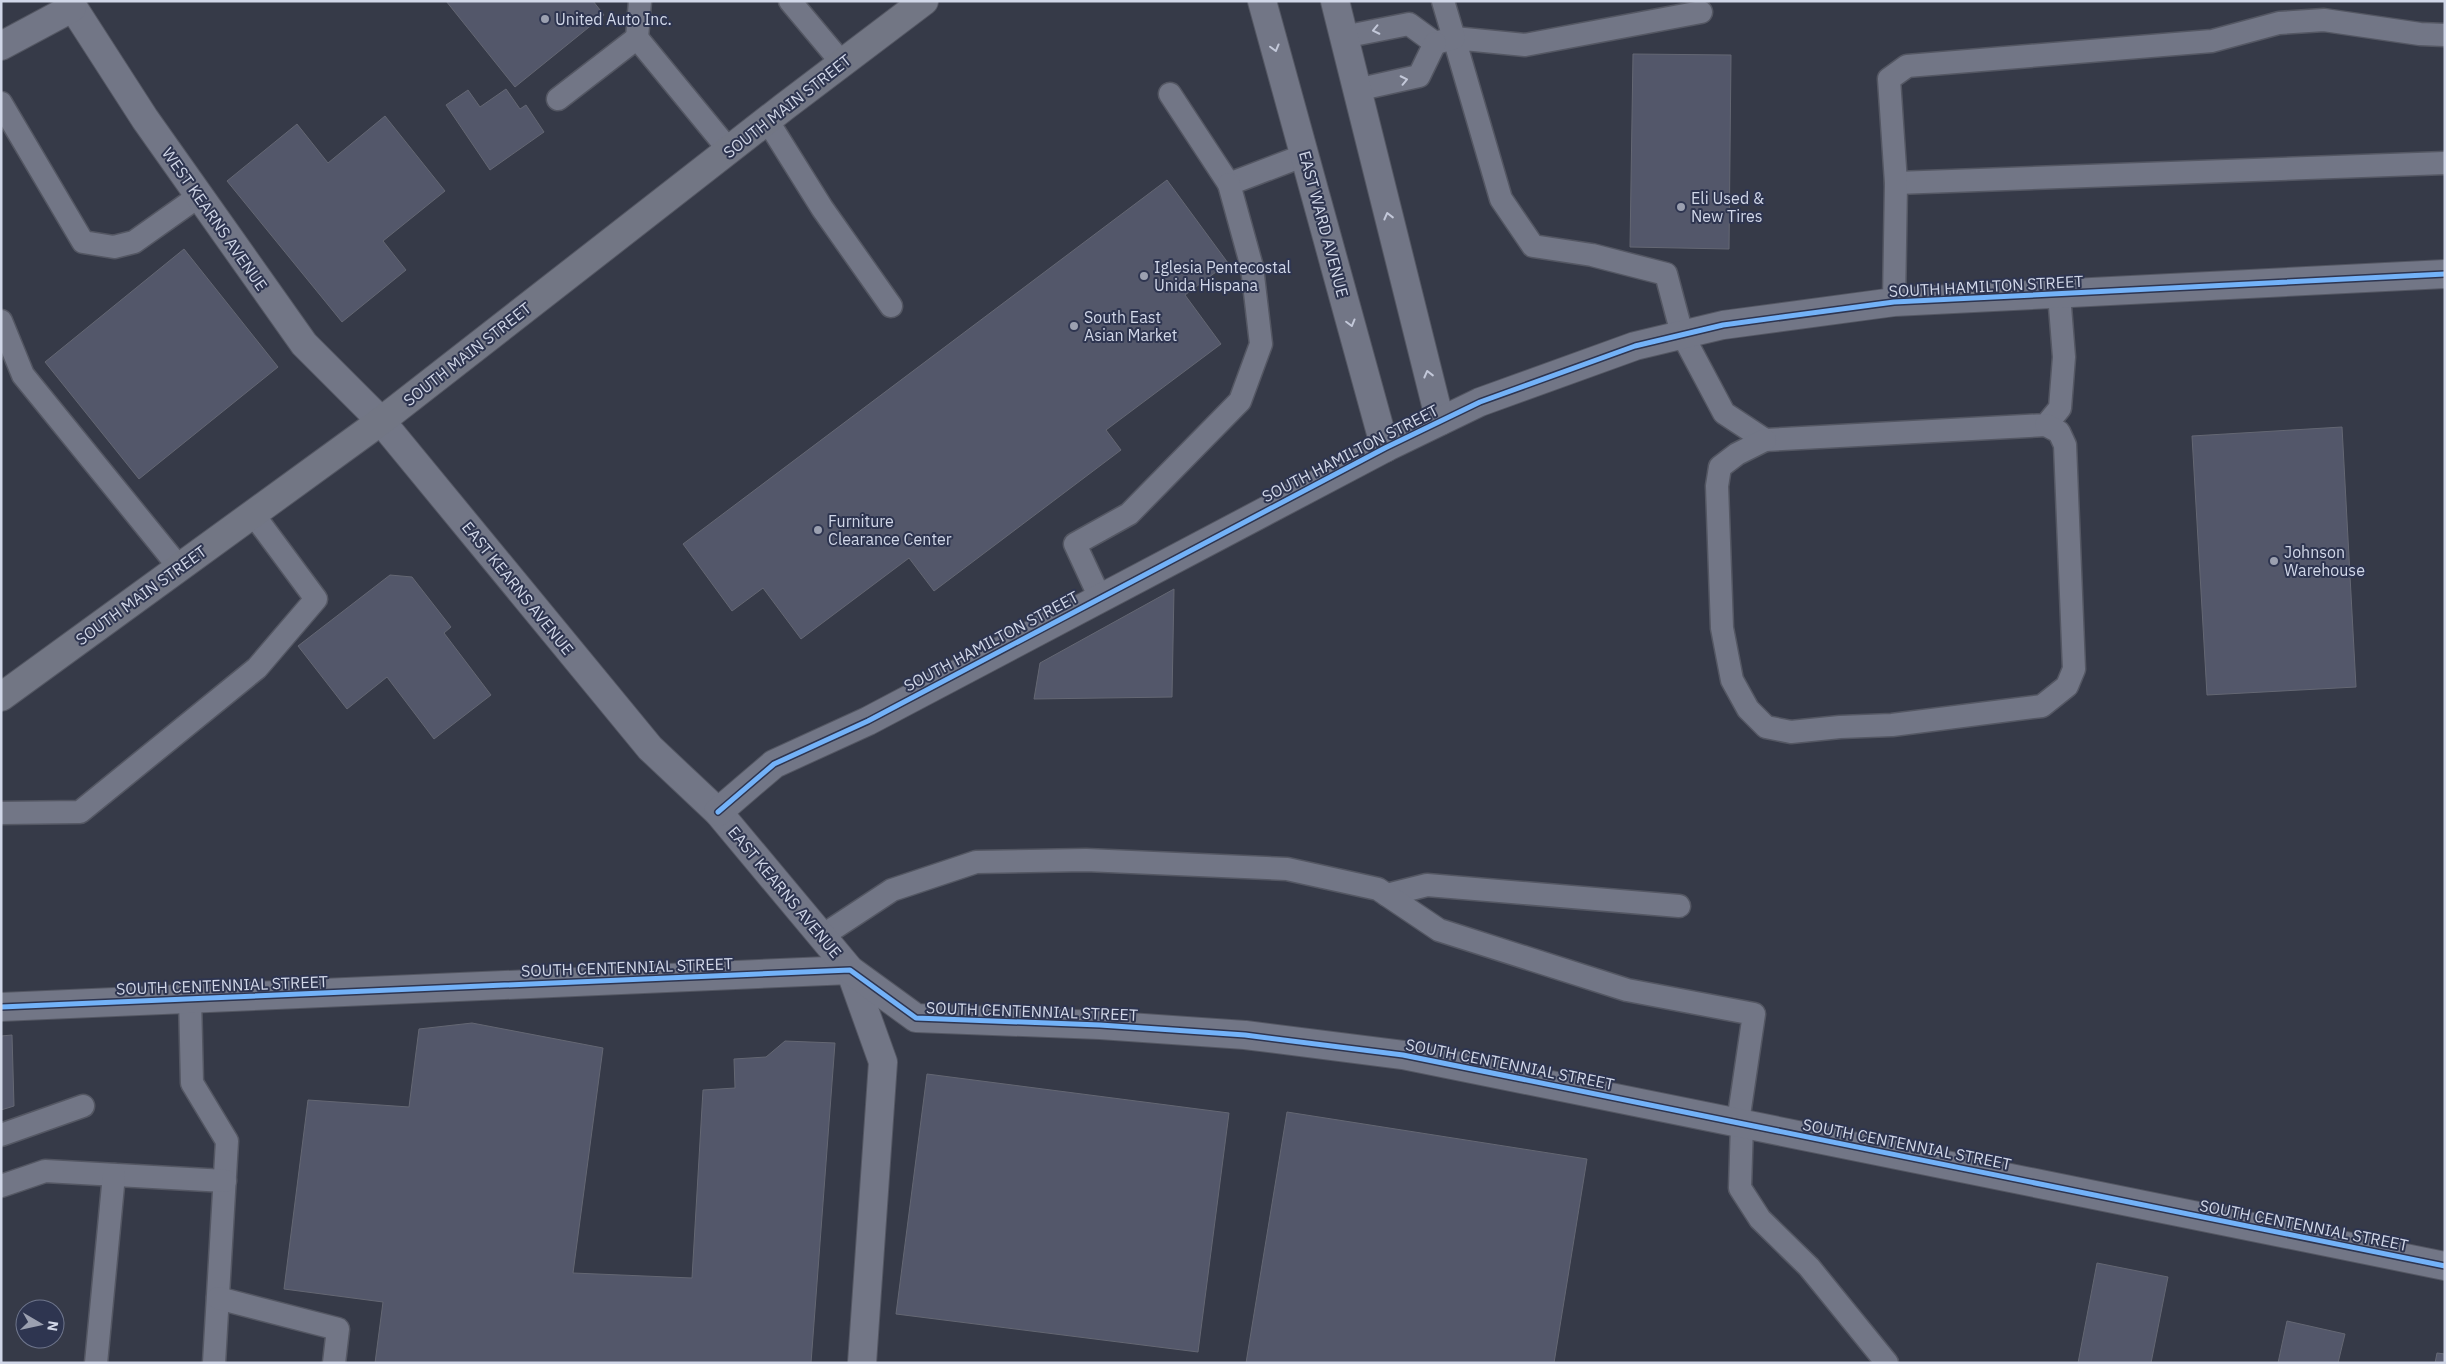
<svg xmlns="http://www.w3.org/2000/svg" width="2446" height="1364" font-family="'IBM Plex Sans',sans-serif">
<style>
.building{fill:#53576a;stroke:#646773}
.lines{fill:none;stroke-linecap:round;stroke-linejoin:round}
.service-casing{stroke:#545763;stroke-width:25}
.minor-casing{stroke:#545763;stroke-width:30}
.tertiary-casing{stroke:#545763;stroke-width:30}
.primary-casing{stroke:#545763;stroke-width:30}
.service{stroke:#727686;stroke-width:22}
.minor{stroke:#727686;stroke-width:28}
.tertiary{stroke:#727686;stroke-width:28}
.primary{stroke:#727684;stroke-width:28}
.cycleway-casing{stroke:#2e3550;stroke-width:8}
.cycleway{stroke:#73b2f8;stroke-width:5}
.oneway{stroke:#c3c8d9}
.poi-dot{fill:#9ba0b0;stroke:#2e3550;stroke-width:2}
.labels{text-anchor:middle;stroke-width:4;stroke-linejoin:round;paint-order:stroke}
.poi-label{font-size:16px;fill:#d1d7e8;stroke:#2e3550;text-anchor:start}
.street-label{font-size:16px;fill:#d1d7e8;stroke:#2e3550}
</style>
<rect width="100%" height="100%" fill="#363a48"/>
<g class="building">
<polygon points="446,1 593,1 604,15 515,87"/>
<polygon points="1633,54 1731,55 1729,249 1630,247"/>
<polygon points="506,89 520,109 526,105 544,132 490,170 446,105 468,90 480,107"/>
<polygon points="385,116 445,191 383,241 406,270 342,322 227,181 297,124 328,163"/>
<polygon points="1167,180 1228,263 1185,295 1221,344 1106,430 1121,450 934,591 909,558 801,639 763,588 732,611 683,544"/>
<polygon points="184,249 278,367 139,479 45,362"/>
<polygon points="2342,427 2356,687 2207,695 2192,436"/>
<polygon points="390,575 412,577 451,627 444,633 491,695 434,739 387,677 347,709 298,646"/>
<polygon points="1174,589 1172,697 1034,699 1040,663"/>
<polygon points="472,1023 603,1048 573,1273 692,1278 703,1090 735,1088 734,1059 766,1057 785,1041 835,1043 811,1363 375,1363 383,1302 284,1289 308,1100 409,1107 419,1029"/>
<polygon points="12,1035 14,1106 1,1110 1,1036"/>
<polygon points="927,1074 1229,1113 1198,1352 896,1314"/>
<polygon points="1287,1112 1587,1159 1554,1363 1246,1363"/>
<polygon points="2097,1263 2168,1277 2151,1363 2078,1363"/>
<polygon points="2287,1321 2345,1334 2338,1363 2278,1363"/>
<polygon points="2437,1353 2445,1354 2445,1363 2435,1363"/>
</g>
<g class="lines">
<defs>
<g id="service">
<polyline points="790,1 842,63"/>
<polyline points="1701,12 1525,45 1454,38 1501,199 1533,246 1592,255 1666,274 1682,334 1724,413 1765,440 2046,425 2060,408 2064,357 2059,294"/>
<polyline points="1343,37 1409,24 1435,43 1454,38 1443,1"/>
<polyline points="637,38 640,1"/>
<polyline points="1356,90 1419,76 1435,43"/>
<polyline points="1170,94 1229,184 1305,155"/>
<polyline points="558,99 637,38 729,150"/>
<polyline points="1,103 83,242 114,247 134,242 199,196"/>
<polyline points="767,120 822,208 891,306"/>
<polyline points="1896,183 2445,163"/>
<polyline points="1894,302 1896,183 1889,79 1907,66 2212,41 2279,23 2324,20 2420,34 2445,35"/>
<polyline points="1,321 23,375 179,567"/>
<polyline points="1765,440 1737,454 1720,467 1717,486 1722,628 1732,680 1748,709 1766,727 1791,732 1840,727 1892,725 2042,706 2067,686 2074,669 2065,445 2059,432 2046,425"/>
<polyline points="1100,598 1075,544 1129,514 1240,401 1261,344 1252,267 1229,184"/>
<polyline points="1,813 80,812 257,668 316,599 253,514"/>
<polyline points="1387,895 1427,885 1679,906"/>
<polyline points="822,936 892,890 976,862 1086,860 1287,869 1378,889 1439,930 1627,990 1754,1014 1738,1122"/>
<polyline points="190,998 192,1083 227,1141 214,1363"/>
<polyline points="1742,1124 1740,1188 1760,1219 1809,1267 1887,1363"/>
<polyline points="1,1135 83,1106"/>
<polyline points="1,1186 45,1171 225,1181"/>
<polyline points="218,1298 338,1329 334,1363"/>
<polyline points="96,1363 114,1175"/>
</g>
<g id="minor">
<polyline points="69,1 145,119 304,344 381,421"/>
<polyline points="1262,1 1385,448"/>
<polyline points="1335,1 1440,421"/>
<polyline points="1,46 72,8"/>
<polyline points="1,1007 850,970 883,1062 862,1363"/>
</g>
<g id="tertiary">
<polyline points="381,421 650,748 718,812 850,970 916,1018 1100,1025 1245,1035 1403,1055 2445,1266"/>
<polyline points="718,812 774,764 868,721 1385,448 1480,402 1635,346 1723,325 1894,302 2445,274"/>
</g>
<polyline id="primary" points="1,697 381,421 784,107 924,1"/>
</defs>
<use href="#service" class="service-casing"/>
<use href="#minor" class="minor-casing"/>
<use href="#tertiary" class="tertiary-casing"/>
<use href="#primary" class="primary-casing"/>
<use href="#service" class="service"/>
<use href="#minor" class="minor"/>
<use href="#tertiary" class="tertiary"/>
<use href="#primary" class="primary"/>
<defs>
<g id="cycleway">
<polyline points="718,812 774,764 868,721 1385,448 1480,402 1635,346 1723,325 1894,302 2445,274"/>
<polyline points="1,1007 850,970 916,1018 1100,1025 1245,1035 1403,1055 2445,1266"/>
</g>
</defs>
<use href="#cycleway" class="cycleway-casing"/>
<use href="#cycleway" class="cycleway"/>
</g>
<defs><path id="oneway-chevron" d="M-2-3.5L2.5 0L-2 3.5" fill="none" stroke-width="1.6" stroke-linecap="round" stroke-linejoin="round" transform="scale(1.25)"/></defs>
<g class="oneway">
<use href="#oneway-chevron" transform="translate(1376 30) rotate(168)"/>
<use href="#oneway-chevron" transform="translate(1275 48) rotate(75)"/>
<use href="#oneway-chevron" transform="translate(1404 80) rotate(-12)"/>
<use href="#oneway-chevron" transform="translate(1388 216) rotate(-104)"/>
<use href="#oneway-chevron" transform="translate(1351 323) rotate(75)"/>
<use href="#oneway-chevron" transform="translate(1428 374) rotate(-104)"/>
</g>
<g class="poi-dot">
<circle cx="545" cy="19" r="5"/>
<circle cx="1681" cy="207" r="5"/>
<circle cx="1144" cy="276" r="5"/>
<circle cx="1074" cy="326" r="5"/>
<circle cx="818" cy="530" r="5"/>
<circle cx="2274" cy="561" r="5"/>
</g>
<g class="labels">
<g class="poi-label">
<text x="555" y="25">United Auto Inc.</text>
<text x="1691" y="204">Eli Used &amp;<tspan x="1691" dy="18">New Tires</tspan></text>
<text x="1154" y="273">Iglesia Pentecostal<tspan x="1154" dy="18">Unida Hispana</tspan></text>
<text x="1084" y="323">South East<tspan x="1084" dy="18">Asian Market</tspan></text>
<text x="828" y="527">Furniture<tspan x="828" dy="18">Clearance Center</tspan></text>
<text x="2284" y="558">Johnson<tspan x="2284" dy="18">Warehouse</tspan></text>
</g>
<g class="street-label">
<text transform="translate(787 106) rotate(-38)" y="6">SOUTH MAIN STREET</text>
<text transform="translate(215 219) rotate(55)" y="6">WEST KEARNS AVENUE</text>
<text transform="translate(1324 224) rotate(75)" y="6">EAST WARD AVENUE</text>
<text transform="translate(1986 286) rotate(-3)" y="6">SOUTH HAMILTON STREET</text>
<text transform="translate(467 354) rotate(-38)" y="6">SOUTH MAIN STREET</text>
<text transform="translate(1350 453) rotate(-27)" y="6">SOUTH HAMILTON STREET</text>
<text transform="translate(518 588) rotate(51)" y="6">EAST KEARNS AVENUE</text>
<text transform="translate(141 595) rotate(-36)" y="6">SOUTH MAIN STREET</text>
<text transform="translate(991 641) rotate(-28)" y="6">SOUTH HAMILTON STREET</text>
<text transform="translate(785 892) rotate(50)" y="6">EAST KEARNS AVENUE</text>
<text transform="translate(627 967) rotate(-2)" y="6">SOUTH CENTENNIAL STREET</text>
<text transform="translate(222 985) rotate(-2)" y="6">SOUTH CENTENNIAL STREET</text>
<text transform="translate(1032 1011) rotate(2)" y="6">SOUTH CENTENNIAL STREET</text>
<text transform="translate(1510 1064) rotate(11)" y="6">SOUTH CENTENNIAL STREET</text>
<text transform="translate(1907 1144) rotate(11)" y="6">SOUTH CENTENNIAL STREET</text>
<text transform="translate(2304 1225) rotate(11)" y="6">SOUTH CENTENNIAL STREET</text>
</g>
</g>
<rect width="2446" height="1364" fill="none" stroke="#d1d7e8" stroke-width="5"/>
<g transform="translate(40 1324) rotate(99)"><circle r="24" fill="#2e3550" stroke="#6f768d"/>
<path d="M0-4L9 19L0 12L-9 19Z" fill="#9ba0b0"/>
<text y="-8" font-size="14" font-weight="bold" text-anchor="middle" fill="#d1d7e8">N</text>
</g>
</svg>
